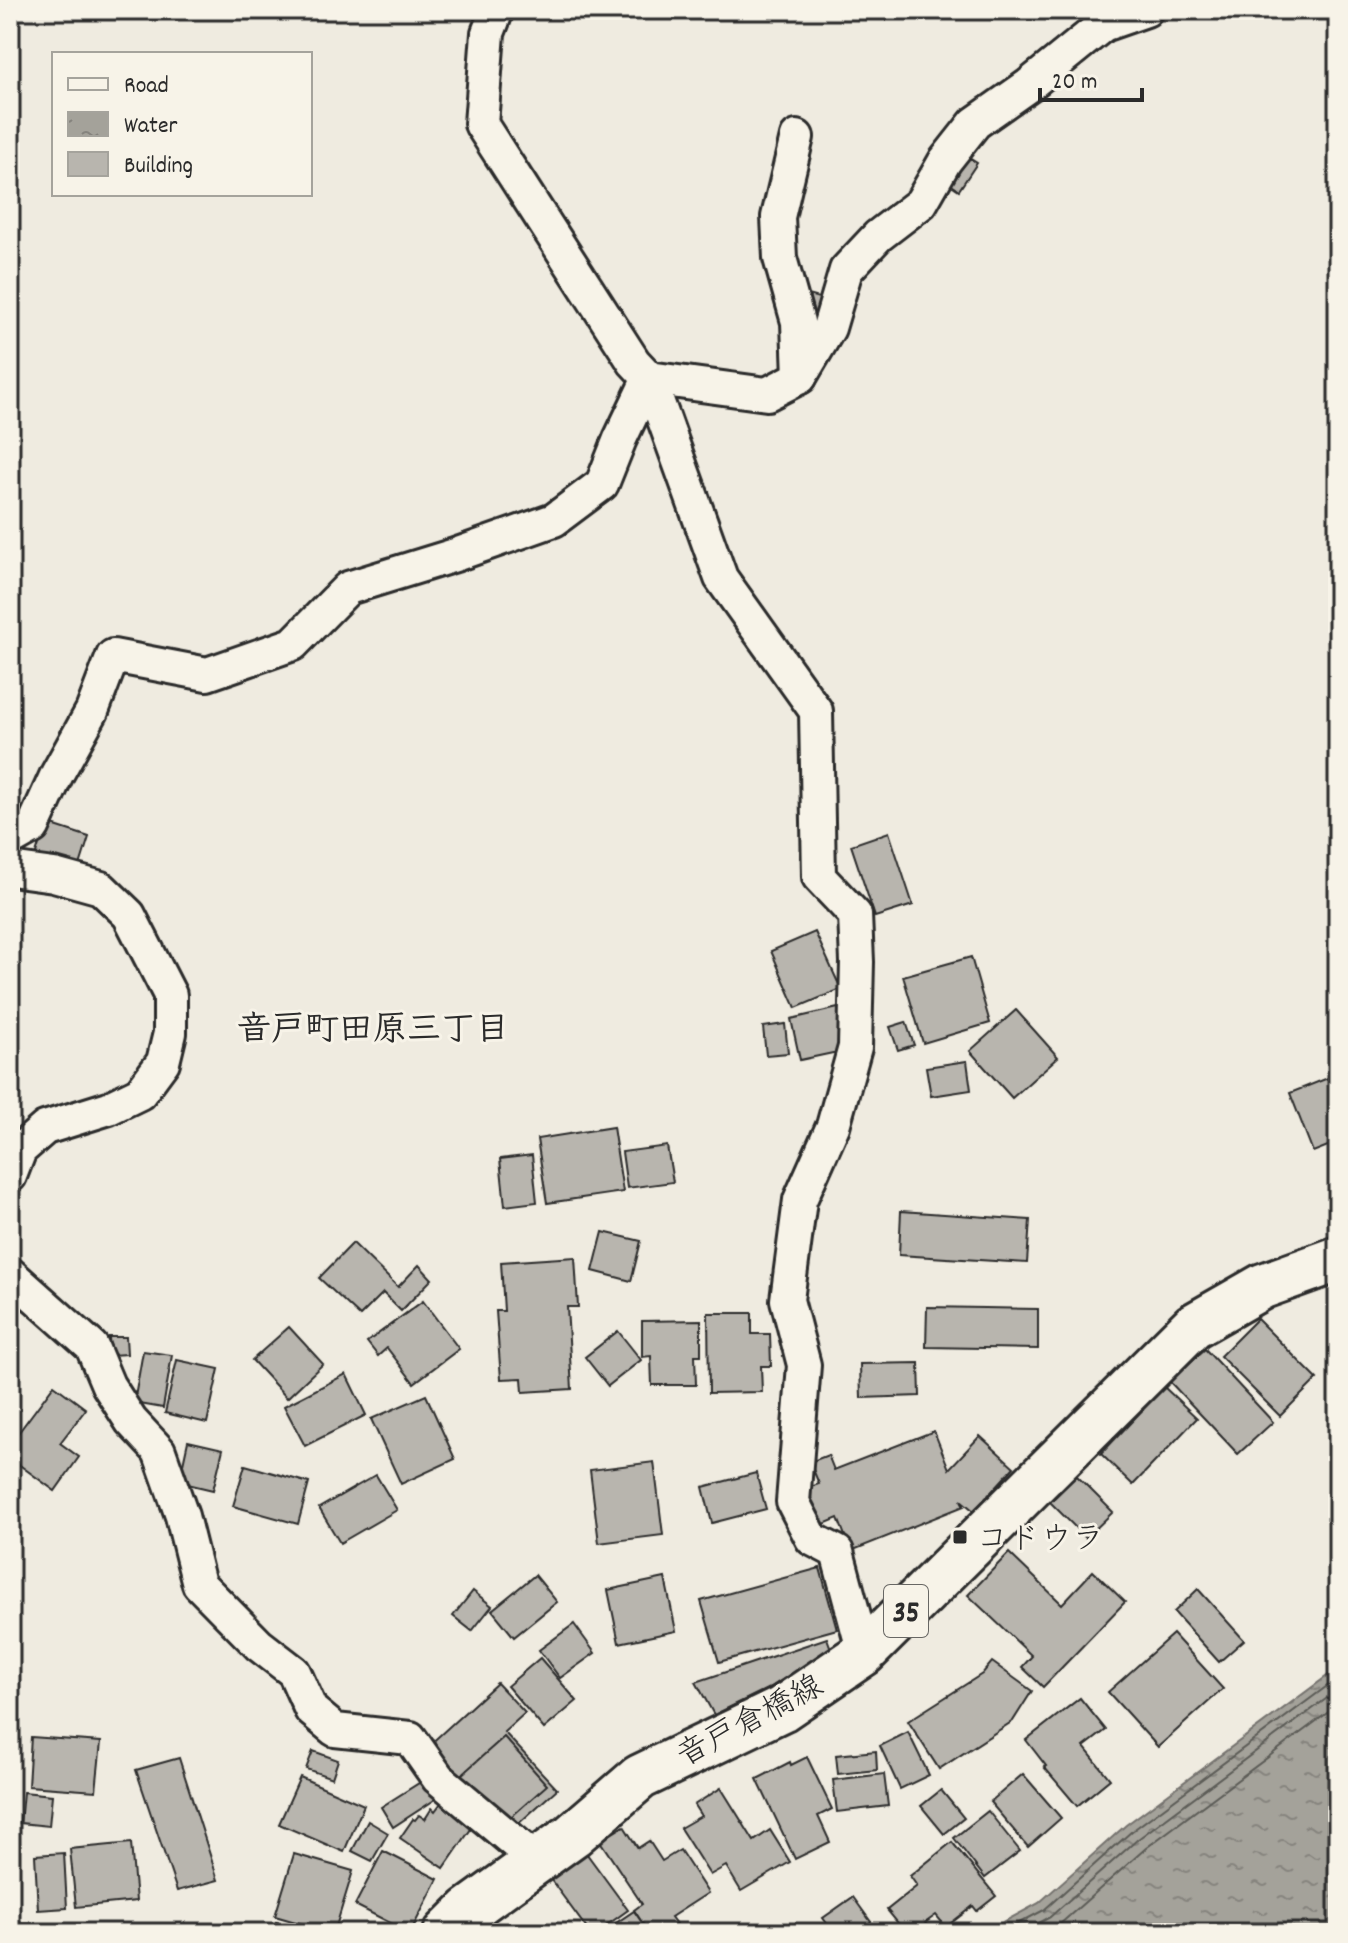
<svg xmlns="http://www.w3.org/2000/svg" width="1348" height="1943" font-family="Dekko,'Klee One',sans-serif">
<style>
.water{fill:url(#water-ripples);stroke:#74726e;stroke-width:2}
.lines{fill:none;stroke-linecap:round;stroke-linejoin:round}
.shore{stroke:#5b5b57;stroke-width:2}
.building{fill:#b8b5ae;stroke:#2b2b2b;stroke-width:2}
.street-casing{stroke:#2b2b2b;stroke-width:38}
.primary-casing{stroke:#2b2b2b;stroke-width:50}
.street{stroke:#f7f3e8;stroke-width:32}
.primary{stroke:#f7f3e8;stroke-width:44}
.poi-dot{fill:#2b2b2b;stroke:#f7f3e8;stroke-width:3}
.labels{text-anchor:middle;stroke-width:6;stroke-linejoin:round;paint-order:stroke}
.shield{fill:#f7f3e8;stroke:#686764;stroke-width:2}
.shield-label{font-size:30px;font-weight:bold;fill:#2b2b2b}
.poi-label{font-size:32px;fill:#2b2b2b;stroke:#f7f3e8;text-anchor:start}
.street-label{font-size:32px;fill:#2b2b2b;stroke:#f7f3e8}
.neighbourhood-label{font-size:34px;font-weight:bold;fill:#2b2b2b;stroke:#f7f3e8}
</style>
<defs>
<pattern id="water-ripples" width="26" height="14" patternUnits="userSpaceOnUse" patternTransform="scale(2)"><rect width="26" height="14" fill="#a4a29a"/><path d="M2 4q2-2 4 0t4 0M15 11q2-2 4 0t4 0" fill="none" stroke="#86847e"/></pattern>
</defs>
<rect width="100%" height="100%" fill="#efebe0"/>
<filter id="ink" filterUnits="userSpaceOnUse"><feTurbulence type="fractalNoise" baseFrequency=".0125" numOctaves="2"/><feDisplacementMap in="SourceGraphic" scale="16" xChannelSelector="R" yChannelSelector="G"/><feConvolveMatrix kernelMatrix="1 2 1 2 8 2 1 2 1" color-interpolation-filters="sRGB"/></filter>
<g filter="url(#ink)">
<polygon class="water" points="1338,1668 1338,1933 983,1933 1039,1903 1126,1825"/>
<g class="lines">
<g class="shore">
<polyline points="1000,1933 1044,1910 1132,1831 1338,1678"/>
<polyline points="1021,1933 1050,1917 1138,1839 1338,1690"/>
<polyline points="1047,1933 1059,1925 1146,1848 1338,1705"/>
</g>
</g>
<g class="building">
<polygon points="958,151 977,163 959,190 940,177"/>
<polygon points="801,293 830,301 826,315 798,308"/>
<polygon points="46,823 89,837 77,875 34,860"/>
<polygon points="889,832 913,905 875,917 851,845"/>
<polygon points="815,932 841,989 796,1008 771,951"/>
<polygon points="971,957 990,1023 923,1043 903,976"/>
<polygon points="838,1008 847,1050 800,1060 791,1019"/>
<polygon points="1016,1010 1058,1057 1012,1098 970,1051"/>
<polygon points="906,1022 914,1045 898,1050 890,1027"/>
<polygon points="785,1024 788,1053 766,1055 763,1027"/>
<polygon points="967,1061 971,1090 931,1096 926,1067"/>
<polygon points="1338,1074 1338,1142 1313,1152 1290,1093"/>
<polygon points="613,1127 623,1192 547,1203 537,1139"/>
<polygon points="667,1146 673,1182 627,1188 622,1152"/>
<polygon points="532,1155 537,1202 505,1206 500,1159"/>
<polygon points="901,1211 1030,1220 1027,1263 899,1255"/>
<polygon points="603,1232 641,1241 631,1281 593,1271"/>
<polygon points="353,1243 398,1287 419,1265 432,1279 401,1311 383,1293 360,1316 319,1278"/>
<polygon points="575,1257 578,1307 567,1307 572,1389 523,1392 522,1378 501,1379 496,1311 504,1311 501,1262"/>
<polygon points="423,1301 459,1349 414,1383 387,1348 378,1356 367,1342"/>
<polygon points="927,1307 1038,1309 1038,1349 926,1347"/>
<polygon points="708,1313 752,1313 752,1334 770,1334 771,1366 761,1366 762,1392 709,1393"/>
<polygon points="1257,1319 1317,1379 1280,1416 1220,1356"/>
<polygon points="701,1320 701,1355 695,1355 696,1385 652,1385 651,1356 642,1357 642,1321"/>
<polygon points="289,1327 323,1364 287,1398 252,1360"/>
<polygon points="618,1331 641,1360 608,1386 585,1357"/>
<polygon points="109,1337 126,1337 127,1354 110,1355"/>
<polygon points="1205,1349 1273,1422 1238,1454 1169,1381"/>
<polygon points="143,1351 172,1355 163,1408 134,1403"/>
<polygon points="177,1360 219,1369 207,1423 165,1413"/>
<polygon points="919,1363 920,1396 861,1398 860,1364"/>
<polygon points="346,1374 366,1415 305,1446 284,1406"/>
<polygon points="54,1385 86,1409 60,1443 79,1457 55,1491 10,1458 10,1444"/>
<polygon points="1164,1387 1197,1418 1133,1485 1101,1454"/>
<polygon points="426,1395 455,1459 401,1484 371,1419"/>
<polygon points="934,1431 949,1469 980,1436 1014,1467 974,1511 961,1500 964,1506 851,1551 838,1518 817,1527 802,1490 819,1484 810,1462 828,1455 834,1470"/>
<polygon points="188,1441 223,1449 213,1490 179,1482"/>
<polygon points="654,1462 663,1535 599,1543 590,1470"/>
<polygon points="245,1465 309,1483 298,1524 233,1506"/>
<polygon points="756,1473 766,1509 712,1523 703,1487"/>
<polygon points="376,1475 397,1510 340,1543 319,1508"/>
<polygon points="1077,1476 1113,1512 1086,1538 1050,1502"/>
<polygon points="1009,1553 1062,1604 1093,1571 1125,1602 1043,1687 1022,1667 1032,1656 968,1595"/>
<polygon points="820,1568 837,1629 719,1662 701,1601"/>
<polygon points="535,1575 557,1602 514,1637 492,1610"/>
<polygon points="665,1578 676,1631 619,1643 608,1590"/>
<polygon points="1198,1589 1244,1640 1219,1662 1174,1612"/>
<polygon points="473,1591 492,1606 472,1631 453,1616"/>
<polygon points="574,1624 595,1653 560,1678 539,1650"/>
<polygon points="1173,1634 1223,1689 1158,1747 1108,1692"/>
<polygon points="827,1638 831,1649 771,1687 714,1715 696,1682"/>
<polygon points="540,1658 577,1701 544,1729 507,1686"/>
<polygon points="992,1662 1032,1691 1013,1721 939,1769 908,1721 982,1674"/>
<polygon points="497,1683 525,1713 504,1732 557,1789 508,1833 427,1747"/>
<polygon points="1080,1698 1106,1730 1084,1747 1110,1779 1077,1806 1044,1767 1046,1766 1026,1740"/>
<polygon points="908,1732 929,1775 900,1789 880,1746"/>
<polygon points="31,1737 101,1742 96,1791 28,1786"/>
<polygon points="504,1737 547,1785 503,1824 460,1776"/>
<polygon points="313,1751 338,1760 332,1778 306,1769"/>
<polygon points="876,1751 877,1770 838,1774 836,1755"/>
<polygon points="807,1757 832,1809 818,1816 830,1842 795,1859 757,1779 790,1762 791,1765"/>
<polygon points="179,1758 218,1880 177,1891 136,1770"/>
<polygon points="884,1774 888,1806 837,1812 833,1780"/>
<polygon points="1023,1774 1061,1818 1028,1847 990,1802"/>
<polygon points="300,1777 364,1805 344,1852 279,1824"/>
<polygon points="427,1778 439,1797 393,1827 381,1807"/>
<polygon points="721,1788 754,1841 770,1830 790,1862 741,1891 726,1866 710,1875 680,1828 701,1816 694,1805"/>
<polygon points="941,1790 964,1818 944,1834 921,1806"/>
<polygon points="23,1792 52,1795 49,1826 20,1823"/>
<polygon points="441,1803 473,1826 444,1868 400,1838 413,1819 415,1820 419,1815 425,1819 432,1808 435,1811"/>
<polygon points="988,1811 1020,1851 985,1878 954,1838"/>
<polygon points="368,1821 388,1833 372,1861 352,1851"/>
<polygon points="624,1826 638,1848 649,1841 662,1861 680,1850 708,1893 671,1917 676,1924 663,1933 649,1933 634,1910 642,1904 600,1841"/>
<polygon points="573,1835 628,1910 596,1933 590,1933 537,1861"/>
<polygon points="952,1842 996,1896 977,1911 973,1906 946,1927 936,1915 925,1923 931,1930 928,1933 906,1933 887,1910 917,1886 910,1876"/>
<polygon points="131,1843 136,1901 76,1907 70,1849"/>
<polygon points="383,1851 438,1879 410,1933 355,1905"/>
<polygon points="64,1853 67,1908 38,1910 35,1855"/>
<polygon points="294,1854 353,1871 334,1933 275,1916"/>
<polygon points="10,1856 17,1926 10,1927"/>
<polygon points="853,1897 871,1922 855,1933 834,1933 823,1918"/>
<polygon points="634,1911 649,1933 614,1933 610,1927"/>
<polygon points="276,1922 307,1930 306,1933 273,1933"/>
<polygon points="84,1925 110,1933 81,1933"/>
</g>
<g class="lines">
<defs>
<g id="street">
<polyline points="497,10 488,33 481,124 634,362 649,378 721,578 816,711 819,877 855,915 857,962 855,1047 833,1126 800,1200 787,1300 804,1365 793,1502 812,1539 837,1552 864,1653"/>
<polyline points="797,137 778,217 780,258 798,322 800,377"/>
<polyline points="649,378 767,394 800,377 829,328 846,270 878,236 921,203 945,161 975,123 1029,85 1103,25 1146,10"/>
<polyline points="10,840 33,827 57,774 92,711 113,656 207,674 293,644 348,588 455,555 554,520 602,484 620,439 649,378"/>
<polyline points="10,869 54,875 101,888 129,915 170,995 170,1033 163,1062 140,1093 109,1108 45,1128 20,1150 10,1176"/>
<polyline points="10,1274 92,1347 108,1385 131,1421 159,1451 182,1516 199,1584 259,1645 294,1672 311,1710 335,1730 410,1738 438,1778 537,1861"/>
</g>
<polyline id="primary" points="446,1933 469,1910 573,1835 640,1777 782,1709 864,1653 1193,1326 1263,1286 1338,1259"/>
</defs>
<use href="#street" class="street-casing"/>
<use href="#primary" class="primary-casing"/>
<use href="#street" class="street"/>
<use href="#primary" class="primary"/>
</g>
</g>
<rect class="poi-dot" x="952" y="1529" width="16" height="16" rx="4"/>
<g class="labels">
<rect class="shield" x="884" y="1585" width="44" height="52" rx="6"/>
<g class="shield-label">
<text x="906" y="1621">35</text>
</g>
<g class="poi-label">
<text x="976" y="1548">コドウラ</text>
</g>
<g class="street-label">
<text transform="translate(749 1719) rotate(-28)" y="11">音戸倉橋線</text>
</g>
<g class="neighbourhood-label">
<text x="373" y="1039">音戸町田原三丁目</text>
</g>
</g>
<rect width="1348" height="1943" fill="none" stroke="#f7f3e8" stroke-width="40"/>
<rect x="20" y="20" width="1308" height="1903" fill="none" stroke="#2b2b2b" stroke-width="3" filter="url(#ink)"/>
<rect x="52" y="52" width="260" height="144" fill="#f7f3e8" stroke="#a5a39c" stroke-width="2"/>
<rect x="68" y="78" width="40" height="12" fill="#f7f3e8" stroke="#a5a39c" stroke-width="2"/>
<text x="124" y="92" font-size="24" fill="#2b2b2b">Road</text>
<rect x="68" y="112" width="40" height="24" fill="url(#water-ripples)" stroke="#a5a39c" stroke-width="2"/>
<text x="124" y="132" font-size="24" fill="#2b2b2b">Water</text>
<rect x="68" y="152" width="40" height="24" fill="#b8b5ae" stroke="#a5a39c" stroke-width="2"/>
<text x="124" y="172" font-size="24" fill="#2b2b2b">Building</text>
<path d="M1040 88v12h102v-12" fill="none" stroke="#2b2b2b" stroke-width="4"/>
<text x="1052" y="88" font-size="24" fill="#2b2b2b" stroke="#f7f3e8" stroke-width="6" paint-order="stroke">20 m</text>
</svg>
